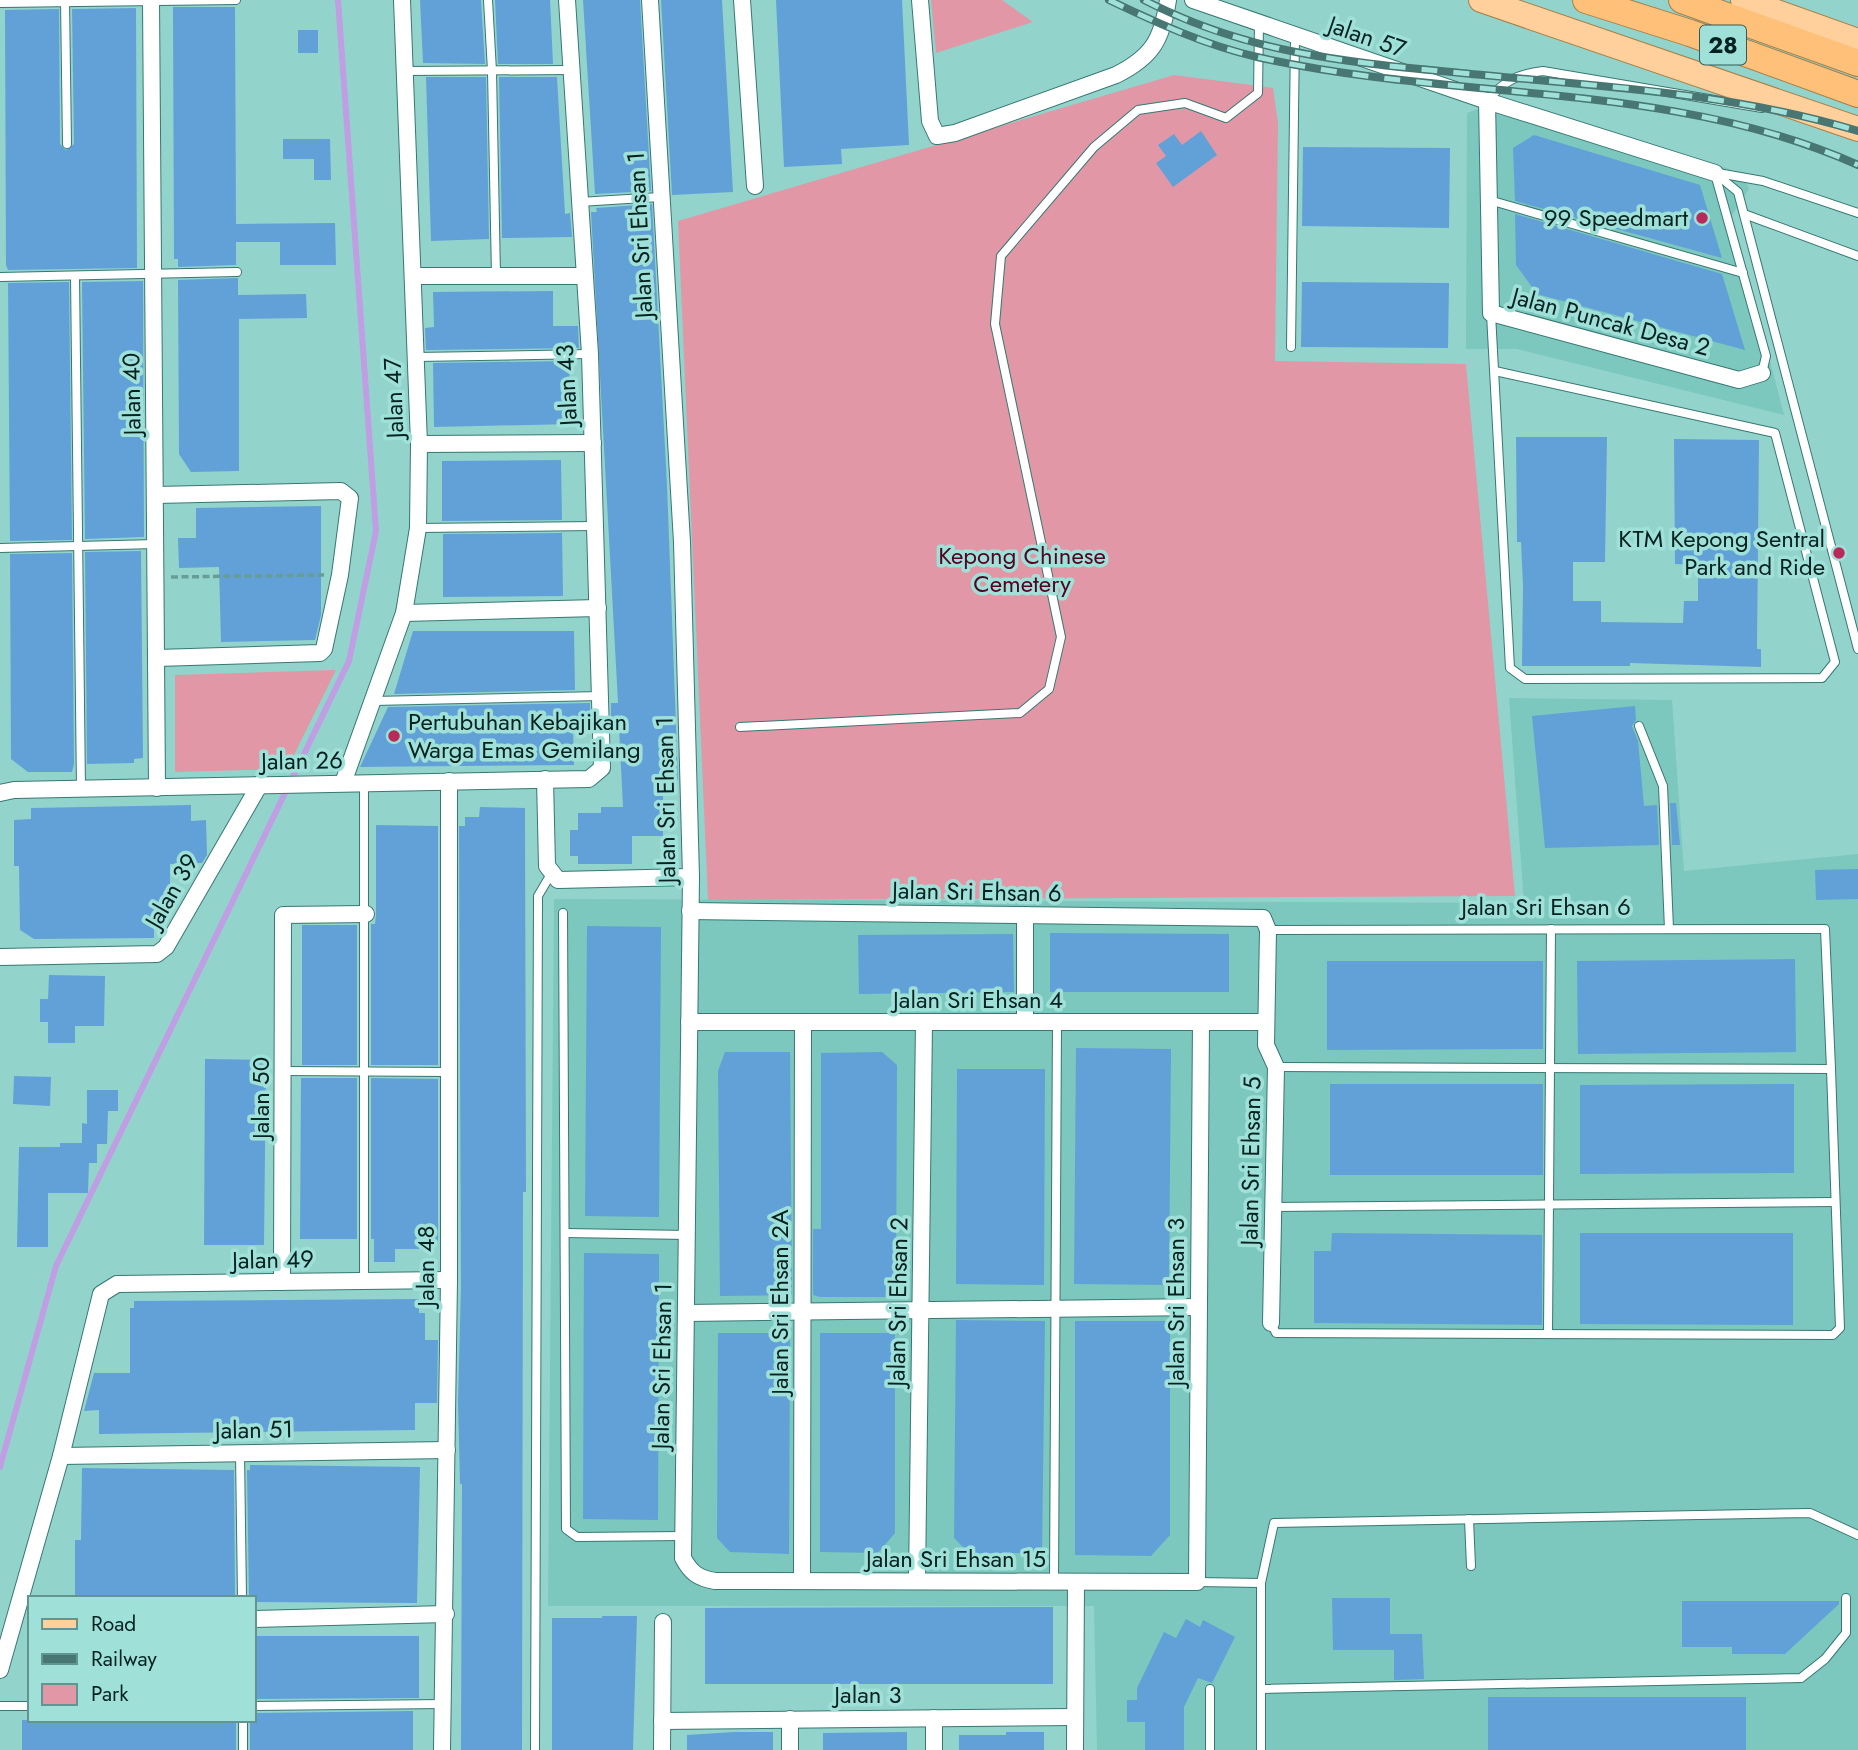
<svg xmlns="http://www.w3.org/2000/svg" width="1858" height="1750" font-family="Jost,sans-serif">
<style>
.built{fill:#7cc7be}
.green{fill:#e297a6}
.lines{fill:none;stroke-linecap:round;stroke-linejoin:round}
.stream{stroke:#c09ee3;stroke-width:6}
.building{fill:#62a1d7}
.service-casing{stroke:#377872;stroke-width:10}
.minor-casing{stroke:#377872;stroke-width:18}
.primary-casing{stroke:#a87e45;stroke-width:26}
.trunk-casing{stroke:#a87e45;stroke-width:28}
.path{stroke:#679d97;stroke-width:3.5;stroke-dasharray:7 3.5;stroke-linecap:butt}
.service{stroke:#fff;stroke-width:8}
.minor{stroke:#fff;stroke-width:16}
.primary{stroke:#ffd09b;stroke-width:24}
.trunk{stroke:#ffc07a;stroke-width:26}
.rail-casing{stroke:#487672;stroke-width:8}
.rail{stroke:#9fe1d9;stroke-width:5;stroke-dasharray:16;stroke-linecap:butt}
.poi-dot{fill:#b82a5a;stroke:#9fe1d9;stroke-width:2.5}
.labels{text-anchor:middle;stroke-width:7;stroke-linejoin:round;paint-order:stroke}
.shield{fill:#9fe1d9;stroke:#345b58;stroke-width:2}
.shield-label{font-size:23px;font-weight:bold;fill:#062220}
.street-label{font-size:24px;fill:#062220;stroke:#9fe1d9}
.poi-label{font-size:24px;fill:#062220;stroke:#9fe1d9;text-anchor:end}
.park-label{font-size:24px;fill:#500420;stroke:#9fe1d9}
</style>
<rect width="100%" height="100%" fill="#92d4cc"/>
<g class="built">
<polygon points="1501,101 1722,166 1743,176 1749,189 1732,215 1784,415 1517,349 1466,349 1467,113"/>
<polygon points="1509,698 1672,700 1684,871 1858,854 1858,1750 1097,1750 1094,1606 548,1606 554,899 1524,903"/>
</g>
<g class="green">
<polygon points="931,0 1002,0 1033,22 936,53"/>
<polygon points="1174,75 1273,88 1278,123 1275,361 1466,364 1515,896 708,900 678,221"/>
<polygon points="336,670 287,769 175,772 175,675"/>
</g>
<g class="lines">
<polyline class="stream" points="0,1467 56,1266 349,661 376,531 338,0"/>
</g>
<g class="building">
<polygon points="420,0 481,0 485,64 423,63"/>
<polygon points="495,0 550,0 553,64 498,64"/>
<polygon points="583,0 640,0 651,191 595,194"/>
<polygon points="661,0 722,0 733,192 672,195"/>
<polygon points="776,0 902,0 909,145 841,149 842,164 784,167"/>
<polygon points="173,7 235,7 236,224 335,223 336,265 280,265 280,242 236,242 236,265 178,267 178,259 174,259"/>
<polygon points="136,8 137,268 8,270 6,265 5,10 59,9 60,144 66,150 74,144 72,9"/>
<rect x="298" y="30" width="20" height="23"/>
<polygon points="426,77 486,77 489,239 431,241"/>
<polygon points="499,77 557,77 565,214 570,213 572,237 502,238"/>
<polygon points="1201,131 1217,155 1173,187 1156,163 1166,156 1158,145 1174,134 1182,145"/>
<polygon points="1534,135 1700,185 1722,258 1515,201 1513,148"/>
<polygon points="283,139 330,139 331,180 314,180 314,159 283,159"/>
<polygon points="1303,147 1450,148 1449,228 1302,226"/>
<polygon points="652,204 667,485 678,780 663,781 663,836 632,836 632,864 578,864 578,856 570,856 570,830 578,830 578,813 601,813 601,807 623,807 619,727 611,727 611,703 618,703 617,684 591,212 597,212 596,208"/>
<polygon points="1515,214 1722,274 1745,350 1537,294 1516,265"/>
<polygon points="238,278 238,295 306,294 307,318 239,319 239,471 191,472 179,454 178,280"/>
<polygon points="143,281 144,537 85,539 82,282"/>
<polygon points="69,282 72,540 10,541 8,283"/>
<polygon points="1302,282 1449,283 1448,348 1301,347"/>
<polygon points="553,291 553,326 578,326 579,348 426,350 425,328 434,327 433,292"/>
<polygon points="569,361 571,424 434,427 433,363"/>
<polygon points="1516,437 1607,437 1605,562 1573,562 1573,601 1601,601 1601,622 1683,623 1684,601 1698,601 1698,565 1675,564 1674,439 1759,440 1757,649 1761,649 1761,667 1630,663 1630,666 1522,666 1523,586 1521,542 1517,542"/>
<polygon points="561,460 562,520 442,521 442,461"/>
<polygon points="321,506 321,615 315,640 221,642 219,567 179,568 178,538 196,538 196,508"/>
<polygon points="562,533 563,596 443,597 443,534"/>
<polygon points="141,551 143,758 134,759 134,763 87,764 85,552"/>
<polygon points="72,553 74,764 72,772 28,772 11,759 10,554"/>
<polygon points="413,631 574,631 575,690 394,694"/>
<polygon points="590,703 590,728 573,728 574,765 360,767 388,707"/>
<polygon points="1635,706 1636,720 1632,726 1638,741 1644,806 1657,805 1659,845 1545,848 1532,716"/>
<polygon points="1670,803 1676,803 1680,845 1672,845"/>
<polygon points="191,805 191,821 206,820 207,855 202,863 170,864 170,915 154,915 154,938 34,939 20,930 19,866 14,866 14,820 31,819 31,808"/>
<polygon points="480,807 525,808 526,1192 523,1192 522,1750 461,1750 462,1484 460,1484 458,1402 461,1286 459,826 465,826 465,817 479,817"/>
<polygon points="376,825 438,826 438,1065 371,1065 371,924 375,924 376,915"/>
<polygon points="1858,869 1858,899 1816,900 1815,870"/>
<rect x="302" y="925" width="55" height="140"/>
<polygon points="587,926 661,927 659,1217 585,1216"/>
<polygon points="1050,933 1229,934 1229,992 1050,992"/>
<polygon points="1013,934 1014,992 859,994 858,935"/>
<polygon points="1795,959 1796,1052 1578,1054 1577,961"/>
<polygon points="1327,961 1543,961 1543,1049 1327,1050"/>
<polygon points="49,975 105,976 104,1026 75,1026 75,1043 48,1043 48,1022 40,1022 40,999 48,999"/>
<polygon points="1076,1048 1171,1049 1169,1285 1074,1284"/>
<polygon points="725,1052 790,1052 792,1295 720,1296 718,1071"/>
<polygon points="882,1052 897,1065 896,1297 820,1297 813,1295 813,1229 821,1229 821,1053"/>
<polygon points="205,1059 266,1060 264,1245 204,1245"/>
<polygon points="957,1069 1045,1069 1044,1285 956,1284"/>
<polygon points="14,1076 51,1077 50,1106 13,1104"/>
<polygon points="301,1078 357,1078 357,1239 300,1239"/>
<polygon points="371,1078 438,1079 438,1241 419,1240 419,1249 395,1249 395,1262 374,1262 374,1239 371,1239"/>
<rect x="1330" y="1084" width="213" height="91"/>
<polygon points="1794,1084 1794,1173 1580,1174 1580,1085"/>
<polygon points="87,1090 118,1090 118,1111 108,1111 107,1144 97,1144 97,1163 89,1163 88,1193 48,1193 48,1247 17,1247 19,1147 60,1147 60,1143 82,1143 82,1123 87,1124"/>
<polygon points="1332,1233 1542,1235 1542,1325 1314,1323 1314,1251 1331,1251"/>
<polygon points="1580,1233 1793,1233 1793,1325 1580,1324"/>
<polygon points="584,1253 659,1254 658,1520 583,1519"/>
<polygon points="419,1299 419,1313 425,1313 425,1340 438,1340 437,1403 415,1403 415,1430 99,1434 99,1410 84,1411 94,1373 130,1373 130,1308 134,1308 134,1301"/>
<polygon points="956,1320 1045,1321 1042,1553 969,1553 954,1538"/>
<polygon points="1075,1321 1170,1321 1170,1535 1151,1556 1075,1555"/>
<polygon points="718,1333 790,1333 789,1554 730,1552 717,1538"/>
<polygon points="820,1333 895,1333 895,1533 878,1553 820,1552"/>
<polygon points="250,1465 420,1467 417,1603 254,1602 254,1598 249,1598 247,1470 250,1470"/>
<polygon points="82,1468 234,1470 235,1598 75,1598 75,1540 81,1540"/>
<polygon points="1332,1598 1390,1598 1390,1634 1422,1634 1424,1679 1394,1680 1394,1650 1333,1650"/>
<polygon points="1682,1601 1839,1601 1839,1604 1785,1654 1732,1654 1732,1647 1682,1647"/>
<polygon points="1053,1607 1053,1684 705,1684 705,1608"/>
<polygon points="602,1616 637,1616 633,1750 552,1750 552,1618 602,1618"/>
<polygon points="1186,1619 1200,1627 1203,1620 1235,1637 1212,1683 1198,1678 1184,1707 1184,1750 1145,1750 1145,1722 1127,1722 1127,1700 1137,1700 1137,1688 1164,1632 1176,1638"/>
<polygon points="254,1636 419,1636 419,1698 254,1699"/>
<rect x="1488" y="1697" width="258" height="53"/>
<polygon points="413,1711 413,1750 250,1750 250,1720 254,1720 254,1713"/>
<rect x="22" y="1720" width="214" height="30"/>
<polygon points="734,1732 773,1732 773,1750 687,1750 687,1735"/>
<polygon points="907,1732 907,1750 823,1750 823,1733"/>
<polygon points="1006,1732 1044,1732 1044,1750 959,1750 959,1735 1006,1735"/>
</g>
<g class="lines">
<defs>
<g id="service">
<polyline points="65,0 67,144"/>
<polyline points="488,0 492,71 496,276"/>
<polyline points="0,3 236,0"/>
<polyline points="405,71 571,70"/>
<path d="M1487,101c17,-20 30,-27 56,-30l219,37"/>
<polyline points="1715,173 1738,192 1858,649"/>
<polyline points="1718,173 1763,181 1858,213"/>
<polyline points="1715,174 1766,356 1762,373"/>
<polyline points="1489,200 1743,273"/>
<polyline points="579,202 660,197"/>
<polyline points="1744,214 1858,256"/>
<polyline points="75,276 81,789"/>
<polyline points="0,277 237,272"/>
<polyline points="1491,314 1510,668 1525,679 1822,678 1835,662 1775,433 1495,371"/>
<polyline points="1291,347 1295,37"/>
<polyline points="416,357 590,354"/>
<polyline points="418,528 595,526"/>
<polyline points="0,548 156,544"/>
<polyline points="373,701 601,696"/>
<polyline points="1639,726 1663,786 1669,929"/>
<polyline points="740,727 1020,713 1049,689 1061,637 995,324 1001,256 1094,147 1138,110 1185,103 1226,118 1258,93 1259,23"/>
<polyline points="563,913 566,1529 577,1537 683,1536"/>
<polyline points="1268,930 1825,929 1831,1069 1276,1067"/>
<polyline points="284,1071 449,1072"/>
<polyline points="1273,1207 1834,1202"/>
<polyline points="566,1233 687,1235"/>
<polyline points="364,1281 364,783"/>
<polyline points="1271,1323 1276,1333 1833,1335 1840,1328 1831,1069"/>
<polyline points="1548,1334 1551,929"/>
<polyline points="240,1453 242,1598"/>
<polyline points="1469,1519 1471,1566"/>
<polyline points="1054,1582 1057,1022"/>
<polyline points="1197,1582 1261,1583"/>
<polyline points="1261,1689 1801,1678 1825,1659 1846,1633 1846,1598"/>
<polyline points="0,1706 30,1706"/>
<polyline points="254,1706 443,1704"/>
<polyline points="243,1720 243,1750"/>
<polyline points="535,1750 538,896 551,874"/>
<polyline points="1210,1750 1210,1689"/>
<polyline points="1261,1750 1261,1583 1274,1523 1810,1513 1858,1535"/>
</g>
<g id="minor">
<polyline points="151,0 157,788"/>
<path d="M650,0l32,542 9,335 -8,681c8,15 15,20 32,23l482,1 4,-560"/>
<polyline points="742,0 755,186"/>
<path d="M920,0l10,121 7,15 18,-3 161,-58c36,-18 46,-35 52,-75"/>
<polyline points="1193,0 1487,101 1715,173"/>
<polyline points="1487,101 1491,313 1739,380 1762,373"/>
<polyline points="413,276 582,276"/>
<polyline points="419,444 593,443"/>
<polyline points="156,495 341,491 350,498 340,575 324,649 320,653 157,658"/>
<polyline points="404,613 598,608"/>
<polyline points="545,779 547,866 558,880 691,877"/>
<polyline points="343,783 404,613 418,528 419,444 402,0"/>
<polyline points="0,793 14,790 589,779 602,768 590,354 567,0"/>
<polyline points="690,911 1263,918 1268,930 1266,1045 1276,1067 1271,1323"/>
<polyline points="1025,915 1025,1022"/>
<polyline points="0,957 157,954 166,947 260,784"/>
<polyline points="689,1022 1266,1022"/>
<polyline points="282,1282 283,915 366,914"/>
<polyline points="686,1313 1199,1307"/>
<polyline points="61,1456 447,1450"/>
<polyline points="802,1581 803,1022"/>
<polyline points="917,1581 924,1022"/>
<polyline points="254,1619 446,1614"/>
<polyline points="0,1670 61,1456 101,1294 117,1284 449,1280"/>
<polyline points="662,1721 1075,1717"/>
<polyline points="442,1750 449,1280 449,781"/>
<polyline points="662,1750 663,1622"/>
<polyline points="790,1750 790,1719"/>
<polyline points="934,1750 934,1718"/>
<polyline points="1075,1750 1076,1582"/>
</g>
<g id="primary">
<polyline points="1481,0 1858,129"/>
<polyline points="1743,0 1858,41"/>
</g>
<g id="trunk">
<polyline points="1586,0 1690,33 1858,94"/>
<polyline points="1682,0 1858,63"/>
</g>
</defs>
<use href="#service" class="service-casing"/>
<use href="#minor" class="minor-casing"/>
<use href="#primary" class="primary-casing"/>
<use href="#trunk" class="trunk-casing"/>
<polyline class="path" points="171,577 324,575"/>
<use href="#service" class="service"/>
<use href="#minor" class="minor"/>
<use href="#primary" class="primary"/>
<use href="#trunk" class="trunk"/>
<defs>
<g id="rail">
<path d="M1109,0c48,23 96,45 148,57 199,45 411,23 601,108"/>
<path d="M1144,0c105,54 202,62 317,73 133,13 268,19 397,58"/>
</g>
</defs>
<use href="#rail" class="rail-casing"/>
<use href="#rail" class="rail"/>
</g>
<g class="poi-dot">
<circle cx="1702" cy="218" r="7"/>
<circle cx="1839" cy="553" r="7"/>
<circle cx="394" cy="736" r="7"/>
</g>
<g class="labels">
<rect class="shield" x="1700" y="25.5" width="46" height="39" rx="5"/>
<g class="shield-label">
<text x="1723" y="53">28</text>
</g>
<g class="street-label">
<text transform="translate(1367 37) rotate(19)" y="8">Jalan 57</text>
<text transform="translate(640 235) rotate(-93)" y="8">Jalan Sri Ehsan 1</text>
<text transform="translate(1611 322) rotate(15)" y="8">Jalan Puncak Desa 2</text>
<text transform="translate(567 385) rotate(-93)" y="8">Jalan 43</text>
<text transform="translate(132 394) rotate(-91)" y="8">Jalan 40</text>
<text transform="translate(394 398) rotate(-92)" y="8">Jalan 47</text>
<text transform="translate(302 761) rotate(-1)" y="8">Jalan 26</text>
<text transform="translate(666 800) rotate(-91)" y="8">Jalan Sri Ehsan 1</text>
<text transform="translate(172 891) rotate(-60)" y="8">Jalan 39</text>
<text transform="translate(977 892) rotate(1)" y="8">Jalan Sri Ehsan 6</text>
<text x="1546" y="915">Jalan Sri Ehsan 6</text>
<text x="978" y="1008">Jalan Sri Ehsan 4</text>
<text transform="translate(261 1098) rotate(-90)" y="8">Jalan 50</text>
<text transform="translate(1251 1161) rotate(-89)" y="8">Jalan Sri Ehsan 5</text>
<text transform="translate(273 1260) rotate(-1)" y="8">Jalan 49</text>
<text transform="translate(426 1266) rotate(-90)" y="8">Jalan 48</text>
<text transform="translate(780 1302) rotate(-90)" y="8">Jalan Sri Ehsan 2A</text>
<text transform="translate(898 1302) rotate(-89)" y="8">Jalan Sri Ehsan 2</text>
<text transform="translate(1176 1302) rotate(-90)" y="8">Jalan Sri Ehsan 3</text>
<text transform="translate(662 1366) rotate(-89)" y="8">Jalan Sri Ehsan 1</text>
<text transform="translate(254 1430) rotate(-1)" y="8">Jalan 51</text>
<text x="956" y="1567">Jalan Sri Ehsan 15</text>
<text x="868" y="1703">Jalan 3</text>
</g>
<g class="poi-label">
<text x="1688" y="226">99 Speedmart</text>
<text x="1825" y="547">KTM Kepong Sentral<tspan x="1825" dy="28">Park and Ride</tspan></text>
<text x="408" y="730" text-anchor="start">Pertubuhan Kebajikan<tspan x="408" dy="28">Warga Emas Gemilang</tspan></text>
</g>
<g class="park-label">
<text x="1022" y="564">Kepong Chinese<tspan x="1022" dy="28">Cemetery</tspan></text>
</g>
</g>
<rect x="28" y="1596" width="228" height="126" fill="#9fe1d9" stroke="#62958f" stroke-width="2"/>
<rect x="42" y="1619" width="35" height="10" fill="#ffd09b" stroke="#62958f" stroke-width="2"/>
<text x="91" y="1631" font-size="21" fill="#062220">Road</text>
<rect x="42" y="1654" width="35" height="10" fill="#487672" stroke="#62958f" stroke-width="2"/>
<text x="91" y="1666" font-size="21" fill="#062220">Railway</text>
<rect x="42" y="1684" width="35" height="21" fill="#e297a6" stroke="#62958f" stroke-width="2"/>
<text x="91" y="1701" font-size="21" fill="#062220">Park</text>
</svg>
